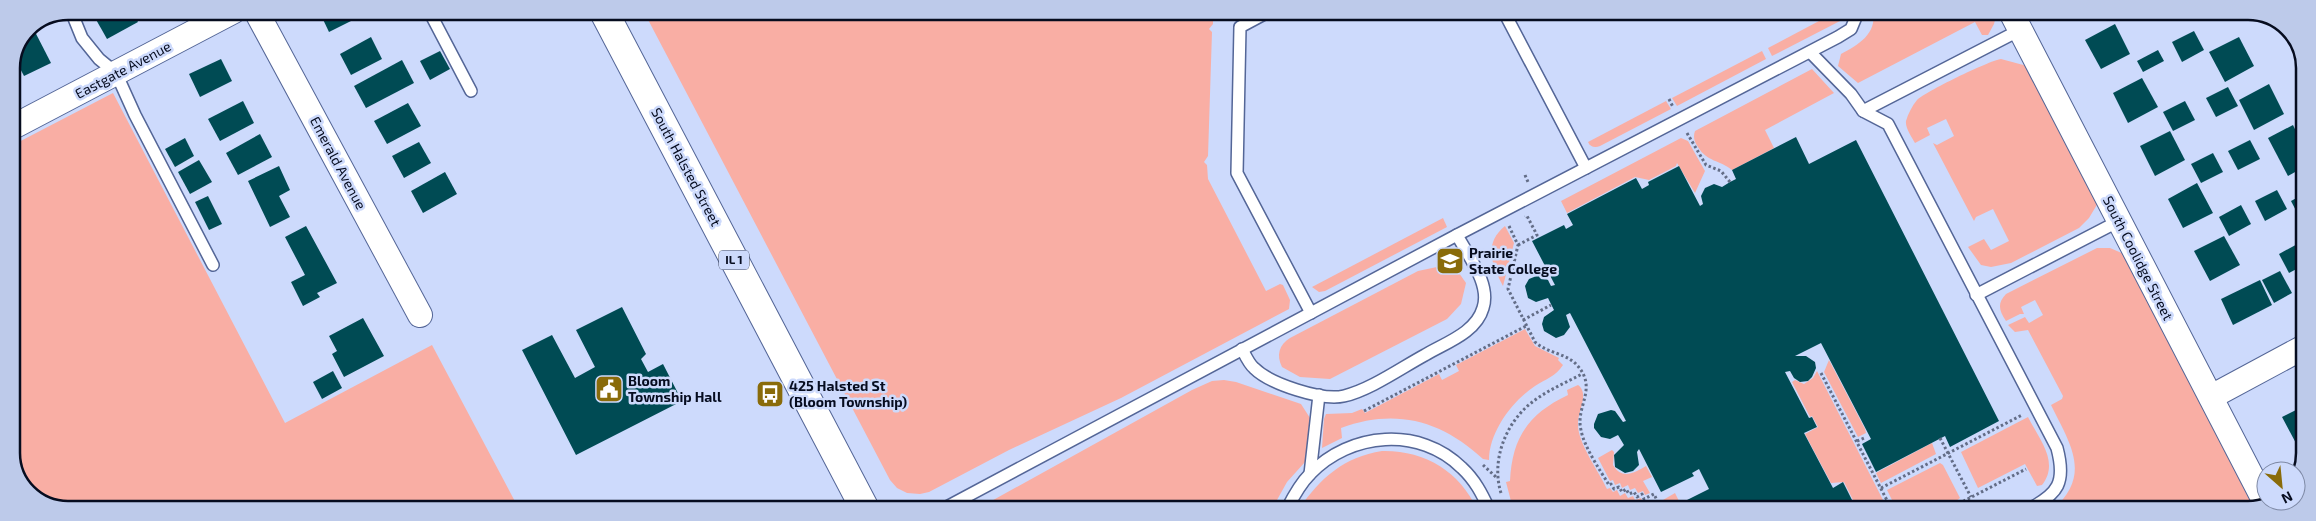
<svg xmlns="http://www.w3.org/2000/svg" width="2316" height="521" font-family="'Exo 2',sans-serif">
<style>
.green{fill:#f9aea4}
.building{fill:#004b54}
.lines{fill:none;stroke-linecap:round;stroke-linejoin:round}
.service-casing{stroke:#546697;stroke-width:14}
.minor-casing{stroke:#546697;stroke-width:26}
.primary-casing{stroke:#546697;stroke-width:30}
.path{stroke:#636d87;stroke-width:3;stroke-dasharray:2.5 2.5;stroke-linecap:butt}
.service{stroke:#fff;stroke-width:11}
.minor{stroke:#fff;stroke-width:24}
.primary{stroke:#fff;stroke-width:28}
.labels{text-anchor:middle;stroke-width:5;stroke-linejoin:round;paint-order:stroke}
.shield{fill:#cddafc;stroke:#424a61;stroke-width:1}
.shield-label{font-size:12px;font-weight:bold;fill:#060c1f}
.street-label{font-size:14px;fill:#060c1f;stroke:#cddafc}
.poi-label{font-size:14px;font-weight:bold;fill:#060c1f;stroke:#cddafc;text-anchor:start}
.rim{fill:none;stroke:#060c1f;stroke-width:2.5}
</style>
<rect width="100%" height="100%" fill="#cddafc"/>
<g class="green">
<polygon points="644,12 1213,12 1213,24 1209,29 1212,32 1208,156 1204,162 1207,165 1208,179 1266,291 1280,284 1283,285 1290,300 1289,309 1121,398 1009,450 929,492 920,494 907,493 897,488 890,480"/>
<polygon points="1836,12 1843,13 1840,21 1772,56 1768,48"/>
<path d="M1873,12h124l-3,12 -6,11h-6l-7,-13 -117,61 -20,-17 3,-12c17,-9 36,-20 32,-42z"/>
<polygon points="1762,51 1766,59 1677,106 1672,98"/>
<path d="M2001,59l26,7 71,137 -9,15 -10,10 -68,35 -20,4 -10,-2 -13,-18 16,-8 7,11 18,-9 -16,-32 -17,8 -2,4 -41,-78 4,2 17,-9 -8,-17 -19,9 3,7 -15,8c-3,-6 -10,-15 -9,-22 2,-7 6,-15 11,-21 8,-8 71,-39 84,-41z"/>
<path d="M1812,69l22,24 -69,37 9,18 -42,22c-12,-10 -25,-8 -34,-23 -4,-6 -5,-10 -3,-16z"/>
<polygon points="113,93 285,423 432,345 519,509 57,509 26,491 12,460 11,146"/>
<path d="M1666,101l5,8 -71,37c-5,2 -10,1 -12,-4z"/>
<polygon points="1681,138 1688,141 1705,171 1695,193 1677,163 1676,166 1649,180 1635,177 1567,213 1561,201"/>
<polygon points="1443,218 1447,227 1325,291 1319,292 1312,287"/>
<path d="M1505,226l9,17 -11,43c-11,-21 -20,-42 2,-60z"/>
<path d="M2097,248h13l14,6 132,253 -8,3h-196c41,-35 18,-66 -1,-105l11,-6 1,-3 -35,-66 -13,2 -7,-7 15,-7 2,-1 4,6 14,-8 -8,-15 -14,7 3,7h-4l-14,7c-7,-10 -9,-18 0,-27z"/>
<path d="M1437,267l22,6 7,10 -5,21 -14,15 -117,60 -30,-2 -18,-10c-6,-12 -3,-22 8,-29l128,-67z"/>
<path d="M1525,329l10,17 24,12 -1,2 5,5c-7,11 -17,14 -28,21 -23,15 -46,46 -46,74l-6,-1c-42,-39 -88,-51 -142,-31l1,10 -20,10 2,-29 2,-5 26,-1 10,-4 3,4 74,-39 3,6 17,-9 -3,-6z"/>
<polygon points="1829,360 1865,429 1866,433 1858,437 1824,372"/>
<polygon points="1817,371 1883,500 1865,510 1850,510 1856,506 1844,482 1831,483 1805,434 1818,427 1812,416 1810,417 1792,382 1795,380 1804,384 1813,378"/>
<polygon points="1224,380 1236,382 1301,404 1310,418 1305,462 1287,482 1272,509 977,509 1192,390 1212,381"/>
<path d="M1578,385c12,9 -1,27 0,40 0,18 21,47 29,64l3,-1 3,4 4,-2 3,6 5,-3 3,5 5,-2 2,4 6,-2 2,5h6l4,6h-140l-7,-27 4,-1c2,-43 18,-67 58,-86l-1,-5z"/>
<path d="M2028,417c11,22 32,45 14,68l-5,1 -12,-22 -47,24 -17,-36z"/>
<polygon points="1932,443 1936,454 1881,483 1876,473"/>
<path d="M1612,450l2,2 -1,13c9,15 21,8 33,1l6,11 -9,4 7,12 -5,2 -2,-4 -5,2 -3,-5 -5,2 -2,-5 -6,3 -2,-5 -5,2 -2,-5 -3,1 -12,-23z"/>
<path d="M1382,451c42,-1 77,20 95,58h-178c21,-31 45,-52 83,-58z"/>
<polygon points="1940,463 1943,465 1960,498 1944,510 1897,510 1887,490"/>
<polygon points="1675,493 1683,509 1668,509 1663,500"/>
</g>
<g class="building">
<polygon points="102,11 132,11 138,22 107,39 94,16"/>
<polygon points="319,11 371,11 329,32"/>
<polygon points="2071,12 2087,12 2074,19"/>
<polygon points="2184,12 2199,12 2199,13 2185,17"/>
<polygon points="2115,24 2130,54 2101,69 2085,40"/>
<polygon points="32,26 51,63 24,76 15,59 28,28"/>
<polygon points="2194,31 2204,50 2182,62 2172,42"/>
<polygon points="371,37 382,59 351,75 340,54"/>
<polygon points="2239,37 2254,66 2225,82 2209,52"/>
<polygon points="2158,50 2164,61 2143,72 2137,61"/>
<polygon points="440,51 450,69 430,80 420,61"/>
<polygon points="221,59 232,81 200,97 189,74"/>
<polygon points="402,60 414,83 366,108 354,86"/>
<polygon points="2142,78 2158,107 2128,123 2113,93"/>
<polygon points="2269,84 2284,114 2254,130 2239,100"/>
<polygon points="2228,87 2238,106 2216,117 2206,98"/>
<polygon points="243,101 254,123 220,141 208,119"/>
<polygon points="2185,101 2195,120 2173,131 2163,112"/>
<polygon points="408,103 421,126 387,144 374,121"/>
<polygon points="2293,125 2304,148 2304,167 2288,176 2268,138"/>
<polygon points="2170,131 2185,160 2155,176 2140,146"/>
<polygon points="260,134 272,157 238,175 226,153"/>
<polygon points="1796,137 1809,164 1856,140 1999,421 1950,447 1945,436 1876,472 1862,444 1871,439 1821,343 1795,356 1806,356 1815,362 1816,368 1812,377 1808,381 1800,382 1794,378 1790,371 1785,372 1809,418 1812,417 1817,427 1804,433 1833,488 1843,482 1855,506 1848,510 1684,509 1681,503 1709,489 1699,469 1692,473 1694,476 1661,492 1639,449 1637,452 1639,465 1633,471 1625,473 1615,467 1614,455 1624,445 1618,435 1610,439 1601,437 1594,428 1594,424 1598,414 1611,410 1615,411 1623,422 1626,421 1570,313 1566,315 1570,327 1564,335 1556,338 1544,331 1542,324 1544,317 1554,310 1548,298 1536,302 1528,298 1525,286 1529,279 1539,275 1548,280 1551,286 1555,285 1532,241 1564,225 1566,229 1573,225 1567,214 1636,178 1642,189 1649,185 1648,182 1679,166 1700,206 1703,204 1701,196 1705,188 1714,184 1722,187 1730,182 1736,179 1732,170"/>
<polygon points="185,138 194,156 175,167 165,149"/>
<polygon points="2250,140 2260,159 2238,170 2228,151"/>
<polygon points="419,142 431,163 404,178 392,156"/>
<polygon points="2213,153 2223,172 2201,183 2191,164"/>
<polygon points="199,160 212,182 190,194 178,172"/>
<polygon points="279,166 290,190 279,196 290,217 270,227 248,181"/>
<polygon points="445,172 457,194 423,213 411,191"/>
<polygon points="2197,183 2213,213 2183,228 2168,199"/>
<polygon points="2277,190 2287,209 2265,221 2255,201"/>
<polygon points="2304,194 2304,226 2291,201"/>
<polygon points="208,196 222,224 209,230 195,202"/>
<polygon points="2241,205 2251,224 2229,236 2219,217"/>
<polygon points="306,226 337,283 317,293 320,297 303,306 291,282 305,275 285,237"/>
<polygon points="2224,236 2240,265 2210,281 2194,251"/>
<polygon points="2301,242 2304,248 2304,265 2289,273 2279,254"/>
<polygon points="2280,271 2292,293 2274,303 2262,280"/>
<polygon points="2260,280 2272,305 2233,325 2221,299"/>
<polygon points="622,307 646,354 641,359 648,372 663,364 682,401 576,455 522,350 552,335 575,378 595,367 576,330"/>
<polygon points="363,318 384,356 344,377 332,354 337,351 329,336"/>
<polygon points="333,371 342,388 322,399 313,382"/>
<polygon points="2304,406 2304,444 2298,447 2282,417"/>
</g>
<g class="lines">
<defs>
<g id="service">
<polyline points="71,11 82,38 99,59 116,73 135,115 213,265"/>
<polyline points="429,11 471,91"/>
<polyline points="1268,12 1240,27 1237,173 1311,313"/>
<polyline points="1504,12 1586,168"/>
<path d="M1810,52l41,42 12,17 25,13 169,324c9,34 2,46 -30,62"/>
<polyline points="1863,111 2020,30"/>
<polyline points="1976,295 2119,221"/>
<path d="M1242,349c3,6 7,15 12,19 16,16 68,33 90,28 26,-6 57,-28 81,-41 20,-12 51,-22 58,-47 8,-24 -15,-52 -26,-73"/>
<polyline points="1310,474 1319,395"/>
<polyline points="943,509 1457,235 1838,37 1851,29 1856,17 1855,12"/>
<path d="M1287,509c6,-12 13,-25 23,-35 40,-42 110,-48 152,-6 13,12 20,26 27,41"/>
</g>
<g id="minor">
<polyline points="256,11 420,315"/>
<polyline points="2011,12 2266,504"/>
<polyline points="11,128 234,11"/>
<polyline points="2211,397 2304,347"/>
</g>
<polyline id="primary" points="604,12 865,509"/>
</defs>
<use href="#service" class="service-casing"/>
<use href="#minor" class="minor-casing"/>
<use href="#primary" class="primary-casing"/>
<g class="path">
<polyline points="1669,99 1673,107"/>
<polyline points="1687,133 1706,165 1721,171 1730,182"/>
<polyline points="1525,175 1528,182"/>
<path d="M1509,226l9,19 -10,44 27,53c12,11 30,11 41,22 23,24 -1,42 5,66 3,17 19,40 28,55l2,-1 3,5 5,-2 3,5 4,-3 3,5 5,-2 3,5 5,-3 2,5 10,-5 7,15"/>
<polyline points="1518,245 1537,235 1527,216 1525,217"/>
<polyline points="1523,320 1551,305"/>
<polyline points="1821,373 1892,510"/>
<polyline points="1364,411 1526,326"/>
<polyline points="1940,438 1971,497"/>
<polyline points="1857,441 1864,438"/>
<polyline points="1483,465 1497,478"/>
<polyline points="1881,488 2022,415"/>
<path d="M1501,493c-10,-32 4,-69 30,-90 15,-12 34,-20 51,-29"/>
<polyline points="1871,510 1888,501"/>
<polyline points="1951,510 1960,503 2026,469"/>
</g>
<use href="#service" class="service"/>
<use href="#minor" class="minor"/>
<use href="#primary" class="primary"/>
</g>
<defs>
<symbol id="university-square" viewBox="-11 -11 22 22"><rect x="-9" y="-9" width="18" height="18" rx="4" fill="#896b0a" stroke="#cddafc"/><path d="M0-5L7-2L0 1L-7-2ZM-4 1L0 2.5L4 1V4Q0 6-4 4Z" fill="#fff"/></symbol>
<symbol id="civic-square" viewBox="-11 -11 22 22"><rect x="-9" y="-9" width="18" height="18" rx="4" fill="#896b0a" stroke="#cddafc"/><path d="M-.6-6.5H3V-4.5H.6V-3L4-1V1h2V6H-6V1h2V-1L-.6-3ZM-1.2 2.5V6h2.4V2.5Z" fill="#fff"/></symbol>
<symbol id="bus-square" viewBox="-11 -11 22 22"><rect x="-9" y="-9" width="18" height="18" rx="4" fill="#896b0a" stroke="#cddafc"/><path d="M-5-6H5V4H4V6H2V4H-2V6H-4V4H-5ZM-3.5-4V0h7V-4ZM-3.5 1.2v1.5H-2V1.2ZM2 1.2v1.5H3.5V1.2Z" fill="#fff"/></symbol>
</defs>
<g fill-rule="evenodd">
<use href="#university-square" x="1434" y="245" width="32" height="32"/>
<use href="#civic-square" x="593" y="373" width="32" height="32"/>
<use href="#bus-square" x="754" y="378" width="32" height="32"/>
</g>
<g class="labels">
<rect class="shield" x="719" y="250.5" width="30" height="19" rx="4"/>
<g class="shield-label">
<text x="734" y="264">IL 1</text>
</g>
<g class="street-label">
<text transform="translate(123 70) rotate(-28)" y="5">Eastgate Avenue</text>
<text transform="translate(338 163) rotate(62)" y="5">Emerald Avenue</text>
<text transform="translate(686 167) rotate(62)" y="5">South Halsted Street</text>
<text transform="translate(2138 258) rotate(63)" y="5">South Coolidge Street</text>
</g>
<g class="poi-label">
<text x="1469" y="258">Prairie<tspan x="1469" dy="16">State College</tspan></text>
<text x="628" y="386">Bloom<tspan x="628" dy="16">Township Hall</tspan></text>
<text x="789" y="391">425 Halsted St<tspan x="789" dy="16">(Bloom Township)</tspan></text>
</g>
</g>
<path d="M0 0H2316V521H0ZM68 20H2248A48 48 0 0 1 2296 68V453A48 48 0 0 1 2248 501H68A48 48 0 0 1 20 453V68A48 48 0 0 1 68 20Z" fill="#bdcaea" fill-rule="evenodd"/>
<path class="rim" d="M68 20H2248A48 48 0 0 1 2296 68V453A48 48 0 0 1 2248 501H68A48 48 0 0 1 20 453V68A48 48 0 0 1 68 20Z"/>
<g transform="translate(2281 486) rotate(153)"><circle r="24" fill="#cddafc" stroke="#7d88a4"/>
<path d="M0-4L9 19L0 12L-9 19Z" fill="#896b0a"/>
<text y="-8" font-size="14" font-weight="bold" text-anchor="middle" fill="#060c1f">N</text>
</g>
</svg>
